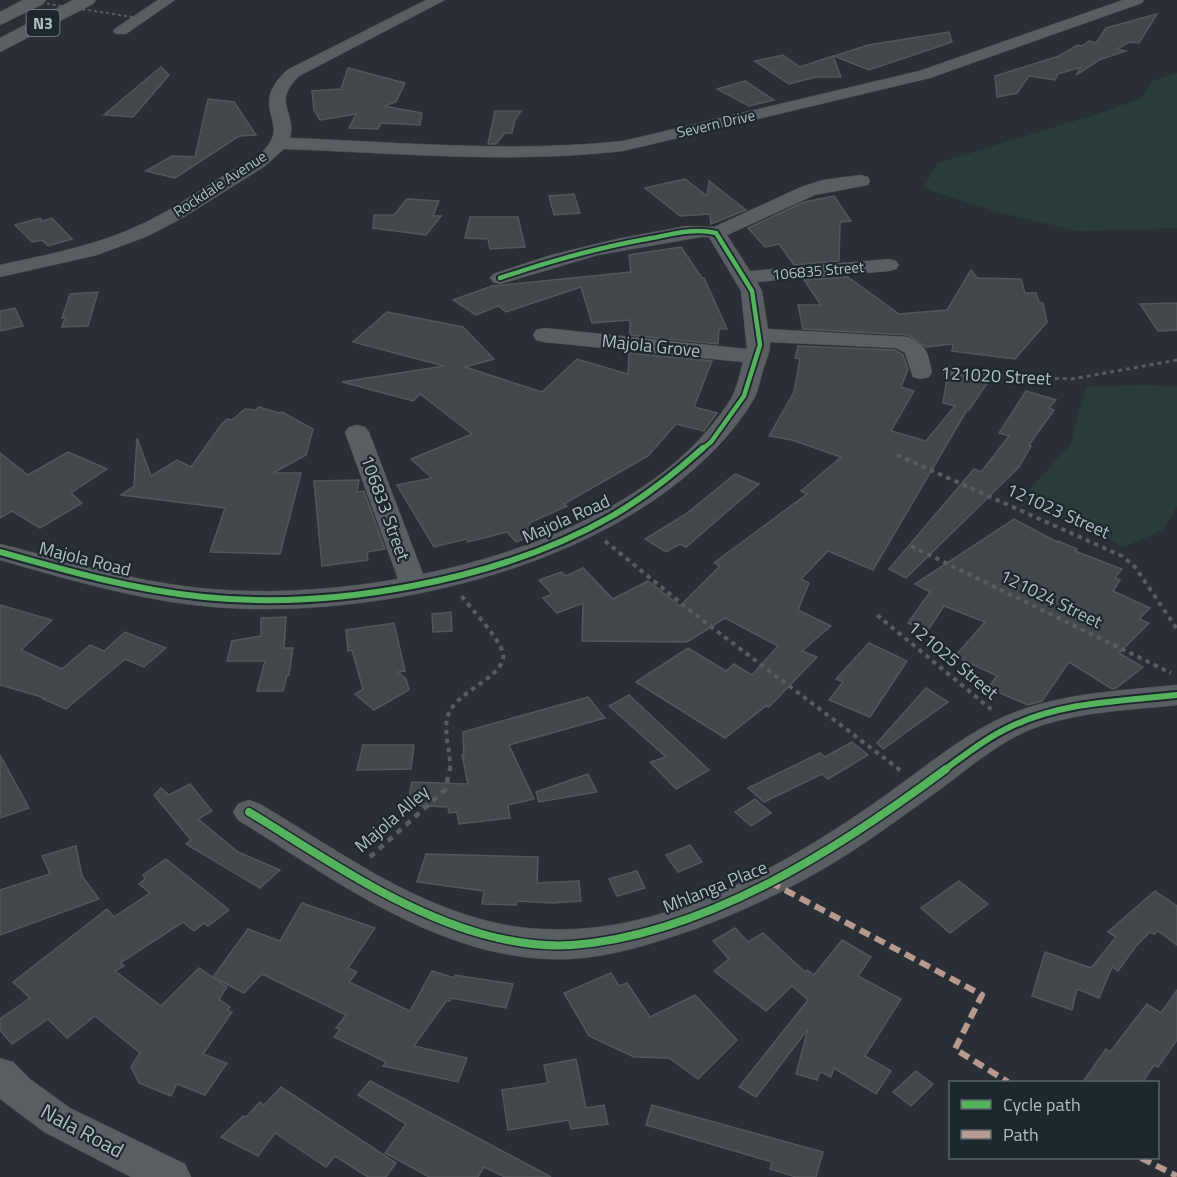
<svg xmlns="http://www.w3.org/2000/svg" width="1177" height="1177" font-family="'Titillium Web',sans-serif">
<style>
.green{fill:#293c3a}
.building{fill:#42484c;stroke:#51575b;stroke-width:1.5}
.lines{fill:none;stroke-linecap:round;stroke-linejoin:round}
.minor-casing{stroke:#474b4f;stroke-width:1}
.highway-casing{stroke:#464b4f;stroke-width:1}
.path-far2{stroke:#575d60;stroke-width:3;stroke-dasharray:4 4;stroke-linecap:butt}
.path-far1{stroke:#575d60;stroke-width:4;stroke-dasharray:4.5 4.5;stroke-linecap:butt}
.path{stroke:#575d60;stroke-width:4.5;stroke-dasharray:6 6;stroke-linecap:butt}
.minor{fill:#595e62;fill-rule:evenodd}
.highway{fill:#5d6063;fill-rule:evenodd}
.path-bridge{stroke:#575d60;stroke-width:2;stroke-dasharray:3 3;stroke-linecap:butt}
.quiet{stroke:#b69a8f;stroke-width:6;stroke-dasharray:11 6;stroke-linecap:butt}
.cycleway-far2-casing{stroke:#1d272e;stroke-width:8}
.cycleway-far1-casing{stroke:#1d272e;stroke-width:10}
.cycleway-casing{stroke:#1d272e;stroke-width:11}
.cycleway-far2{stroke:#56b35d;stroke-width:4.5}
.cycleway-far1{stroke:#56b35d;stroke-width:6}
.cycleway{stroke:#56b35d;stroke-width:8}
.labels{text-anchor:middle;stroke-width:4.5;stroke-linejoin:round;paint-order:stroke}
.far-street-label{font-size:15px;fill:#b3bdc5;stroke:#1d272e}
.shield{fill:#1d272e;stroke:#869098;stroke-width:1.5}
.shield-label{font-size:16px;font-weight:bold;fill:#b3bdc5}
.street-label{font-size:18px;fill:#b3bdc5;stroke:#1d272e}
.near-street-label{font-size:21px;fill:#b3bdc5;stroke:#1d272e}
</style>
<rect width="100%" height="100%" fill="#292f34"/>
<g class="green">
<polygon points="1177,73 1177,228 1078,231 998,212 923,188 938,163 1094,115 1142,98 1152,81"/>
<polygon points="1145,385 1177,387 1177,506 1163,530 1124,547 1022,498 1071,444 1086,387"/>
</g>
<g class="building">
<polygon points="1157,14 1139,43 1129,42 1117,49 1126,51 1099,60 1076,75 1081,67 1058,74 1055,80 1029,76 1017,93 997,97 995,76 1059,56 1078,45 1082,46 1089,41 1096,43 1106,28"/>
<polygon points="949,32 952,42 869,70 834,56 868,45"/>
<polygon points="783,55 800,67 833,56 841,77 816,77 789,84 755,61"/>
<polygon points="161,67 169,75 133,117 104,115"/>
<polygon points="348,68 405,83 396,102 384,106 422,113 420,125 381,123 378,129 349,128 356,114 320,120 314,110 312,91 341,89"/>
<polygon points="745,81 774,100 749,106 717,89"/>
<polygon points="208,99 234,102 256,135 239,136 175,178 146,171 172,156 195,157"/>
<polygon points="495,111 521,111 515,120 512,133 505,133 496,144 488,144"/>
<polygon points="685,179 707,196 709,181 746,210 711,224 710,214 680,216 645,188"/>
<polygon points="574,194 580,213 554,215 549,196"/>
<polygon points="834,196 851,221 840,222 839,261 794,265 779,244 765,247 748,228 804,202"/>
<polygon points="407,199 439,201 433,216 441,216 426,235 373,228 374,215 394,215"/>
<polygon points="470,217 518,217 525,247 490,249 488,239 465,238"/>
<polygon points="40,218 42,221 52,218 72,239 48,246 42,240 32,242 15,225"/>
<polygon points="681,247 702,278 704,278 727,329 719,329 718,344 630,335 630,320 592,323 581,287 506,312 498,306 476,315 453,300 492,286 631,272 629,255"/>
<polygon points="971,270 977,278 1021,279 1025,293 1036,293 1039,302 1043,303 1047,322 1015,359 952,351 953,344 926,347 908,335 803,329 798,305 821,305 804,280 848,277 899,314 947,310"/>
<polygon points="98,292 88,326 62,327 65,318 62,318 70,294"/>
<polygon points="1177,303 1177,330 1158,331 1140,304"/>
<polygon points="15,308 23,326 0,331 0,311"/>
<polygon points="387,312 463,327 494,359 465,367 542,392 577,359 628,374 629,353 712,361 694,407 717,413 704,431 676,424 648,456 564,504 567,506 529,523 539,534 516,542 507,532 468,542 466,539 434,547 397,485 432,478 411,459 472,434 420,394 413,401 342,382 444,366 353,342"/>
<polygon points="798,346 895,350 903,355 908,369 901,387 914,391 891,431 926,441 955,406 943,403 949,366 990,379 969,410 967,410 873,570 828,551 801,579 809,583 798,610 831,626 802,651 817,657 769,707 766,706 725,738 636,682 688,648 726,671 734,664 752,675 778,646 725,618 687,642 582,641 583,603 557,613 543,598 552,594 539,580 561,572 566,576 583,568 613,599 648,581 680,606 720,566 714,563 807,494 801,491 841,457 792,440 769,436 794,392 800,359 795,358"/>
<polygon points="1026,391 1056,400 1049,408 1054,410 1029,445 1031,446 1019,467 906,578 889,569 974,469 981,472 1009,436 999,433"/>
<polygon points="259,407 279,413 282,412 313,429 306,455 273,473 301,473 280,554 210,552 225,508 121,495 134,486 137,438 151,476 177,460 191,467 221,425 227,419 232,420 245,409 256,410"/>
<polygon points="68,452 107,469 71,493 82,503 40,528 12,511 0,518 0,453 28,475"/>
<polygon points="735,474 759,484 686,547 680,544 666,552 645,539 686,514"/>
<polygon points="359,480 357,492 364,491 385,549 367,552 368,560 322,566 314,481"/>
<polygon points="1014,519 1057,542 1058,541 1077,549 1075,551 1122,569 1115,578 1120,580 1113,591 1150,608 1139,619 1149,623 1119,653 1143,667 1116,688 1112,689 1069,662 1042,701 1028,705 988,688 997,676 955,656 985,622 944,606 928,630 908,623 930,592 915,584"/>
<polygon points="0,605 52,620 21,650 62,669 90,645 104,651 125,632 166,648 144,667 125,659 66,709 43,699 45,698 0,685"/>
<polygon points="451,612 452,631 433,632 432,614"/>
<polygon points="286,617 284,648 293,648 289,675 287,676 283,691 257,691 265,661 227,661 232,641 261,636 261,618"/>
<polygon points="394,623 405,671 398,672 406,679 409,690 374,710 355,694 363,689 352,650 348,651 346,630"/>
<polygon points="869,643 907,661 870,717 829,700 843,682 836,679"/>
<polygon points="926,688 948,702 883,749 877,743"/>
<polygon points="629,695 709,770 676,789 650,762 666,757 609,706"/>
<polygon points="588,697 605,718 509,745 534,799 508,805 510,818 459,824 457,812 449,813 448,807 407,805 412,782 468,784 462,755 464,755 463,732"/>
<polygon points="852,742 868,755 828,779 822,774 764,802 748,788 820,753 825,757"/>
<polygon points="363,745 414,745 411,769 357,770"/>
<polygon points="0,755 29,808 0,818"/>
<polygon points="588,774 597,792 539,802 536,792"/>
<polygon points="190,784 212,811 198,819 238,852 280,870 260,888 186,844 191,840 154,795 161,788 169,795"/>
<polygon points="755,799 771,813 751,826 735,812"/>
<polygon points="690,845 702,862 678,872 666,855"/>
<polygon points="76,846 82,876 99,899 0,935 0,890 50,874 42,856"/>
<polygon points="426,854 538,857 537,883 579,881 581,901 552,903 517,901 516,905 482,904 484,891 417,882"/>
<polygon points="166,859 229,910 208,926 204,923 194,931 183,922 120,963 124,966 115,971 161,1006 199,968 227,987 219,999 230,1007 227,1010 232,1012 203,1054 227,1063 205,1095 177,1084 171,1096 139,1083 131,1067 140,1053 95,1016 67,1038 48,1019 12,1044 0,1030 0,1019 30,998 13,982 107,909 114,917 150,893 139,884 145,879 143,875"/>
<polygon points="637,871 645,888 617,896 609,879"/>
<polygon points="959,881 988,904 950,933 921,908"/>
<polygon points="1155,891 1177,906 1177,945 1158,931 1154,934 1150,932 1136,946 1118,971 1112,967 1099,998 1077,989 1072,1010 1032,996 1045,952 1091,968 1116,937 1108,932"/>
<polygon points="302,903 375,928 348,968 357,972 349,982 410,1011 432,971 454,978 455,975 513,984 506,1008 451,998 450,1001 447,1000 414,1046 467,1058 458,1082 383,1066 386,1062 334,1037 340,1029 336,1028 346,1015 262,974 244,993 213,977 248,929 280,941"/>
<polygon points="735,928 748,942 763,933 805,972 807,970 814,975 842,940 871,957 858,976 901,999 865,1056 891,1071 876,1094 834,1068 831,1077 820,1072 817,1080 796,1074 808,1029 756,1097 739,1087 808,1000 792,986 766,1011 714,971 729,959 713,941"/>
<polygon points="611,973 619,986 627,983 650,1017 695,995 737,1040 698,1079 669,1058 634,1057 589,1036 564,993"/>
<polygon points="1177,990 1177,1040 1158,1067 1154,1065 1142,1083 1082,1083 1106,1049 1110,1052 1147,1004 1161,1013"/>
<polygon points="576,1059 586,1108 604,1105 608,1124 571,1129 569,1120 508,1130 502,1090 548,1083 544,1065"/>
<polygon points="916,1071 933,1084 911,1106 893,1092"/>
<polygon points="370,1081 474,1136 551,1177 505,1177 484,1167 478,1177 429,1177 385,1153 406,1124 358,1095"/>
<polygon points="281,1087 396,1163 386,1177 368,1177 335,1156 326,1167 275,1133 258,1156 221,1137 243,1116 246,1117 260,1102 264,1105"/>
<polygon points="652,1105 823,1152 816,1177 796,1177 770,1169 772,1162 646,1125"/>
</g>
<g class="lines">
<defs>
<g id="minor">
<polygon points="158,0 175,0 126,34 116,34 113,31 116,28"/>
<path d="M426,0h19l-146,76c-28,28 -2,35 -9,62 111,4 221,15 333,3l296,-70 204,-71h21l-2,3 -212,75 -307,73c-113,13 -225,2 -339,-2l-19,17 -81,51 -36,19 -51,19 -97,22v-12c45,-10 90,-18 133,-37 33,-14 64,-36 95,-55 13,-9 32,-15 41,-29 17,-25 -20,-38 18,-74z"/>
<path d="M861,175l7,2 2,4 -2,4 -53,10 -88,40 23,36 139,-12 7,2 3,4 -3,4 -7,2 -132,11 5,9 6,38 140,8c20,10 19,14 24,35l-3,5 -8,2 -8,-2 -8,-24 -9,-5 -126,-6c0,10 -3,16 -6,25 -3,9 -5,21 -9,30 -16,28 -38,52 -61,72 -119,106 -334,153 -491,137 -69,-7 -136,-27 -203,-46v-16c56,14 112,31 169,40 76,12 153,8 229,-5l-53,-147 4,-5 8,-2 8,2 4,5 54,142c110,-22 248,-77 309,-177 5,-10 8,-24 11,-35l-199,-20 -8,-2 -3,-5 3,-5 8,-2 203,21 -6,-58 -32,-54h-8l-103,18 -98,29 -7,-2 -3,-4 3,-4 58,-19 66,-16 69,-13 28,1 87,-40 22,-7z"/>
<path d="M1177,685v20c-44,5 -91,6 -134,20 -38,12 -69,39 -101,63 -25,18 -50,36 -76,54 -53,36 -111,65 -171,87 -40,14 -83,28 -126,30 -123,5 -232,-78 -331,-139l-5,-8 5,-8 11,-4 11,4c71,42 143,95 224,116 138,37 279,-40 389,-116 41,-28 82,-64 126,-85 55,-26 118,-28 178,-34z"/>
<polygon points="0,1058 13,1062 30,1079 70,1108 185,1164 191,1177 131,1177 44,1132 0,1099"/>
</g>
<g id="highway">
<polygon points="23,0 46,0 43,4 0,25 0,12"/>
<polygon points="73,0 96,0 93,4 0,52 0,38"/>
</g>
</defs>
<use href="#minor" class="minor-casing"/>
<use href="#highway" class="highway-casing"/>
<polyline class="path-far2" points="943,373 1072,379 1177,360"/>
<g class="path-far1">
<polyline points="897,455 1122,556 1135,567 1177,629"/>
<polyline points="605,541 693,613 900,770"/>
<polyline points="911,546 1171,673"/>
<polyline points="877,615 992,710"/>
<path d="M450,770c1,-16 -6,-35 -3,-51 5,-29 66,-43 55,-69 -8,-18 -30,-40 -42,-56"/>
</g>
<g class="path">
<polyline points="898,769 900,770"/>
<polyline points="370,857 445,790 450,769"/>
</g>
<use href="#minor" class="minor"/>
<use href="#highway" class="highway"/>
<polyline class="path-bridge" points="23,0 139,18"/>
<g class="quiet">
<polyline points="770,882 982,995 955,1049 1008,1082"/>
<polyline points="1141,1158 1177,1176"/>
</g>
<defs>
<path id="cycleway-far2" d="M500,278c50,-17 100,-31 152,-40 21,-4 42,-10 64,-5l36,58 8,54 -16,51 -33,46 -10,8"/>
<g id="cycleway-far1">
<path d="M0,552c67,19 134,38 204,45 128,13 295,-16 408,-81 33,-19 62,-42 91,-68"/>
<path d="M944,770c21,-15 42,-32 66,-43 51,-25 111,-26 167,-32"/>
</g>
<path id="cycleway" d="M249,812c74,45 149,98 233,122 29,8 61,13 90,11 134,-10 269,-98 374,-176"/>
</defs>
<use href="#cycleway-far2" class="cycleway-far2-casing"/>
<use href="#cycleway-far1" class="cycleway-far1-casing"/>
<use href="#cycleway" class="cycleway-casing"/>
<use href="#cycleway-far2" class="cycleway-far2"/>
<use href="#cycleway-far1" class="cycleway-far1"/>
<use href="#cycleway" class="cycleway"/>
</g>
<g class="labels">
<g class="far-street-label">
<text transform="translate(716 124) rotate(-13)" y="5">Severn Drive</text>
<text transform="translate(220 184) rotate(-33)" y="5">Rockdale Avenue</text>
<text transform="translate(818 271) rotate(-5)" y="5">106835 Street</text>
</g>
<rect class="shield" x="26.5" y="10" width="33" height="26" rx="4.5"/>
<g class="shield-label">
<text x="43" y="29">N3</text>
</g>
<g class="street-label">
<text transform="translate(651 346) rotate(6)" y="6">Majola Grove</text>
<text transform="translate(996 376) rotate(3)" y="6">121020 Street</text>
<text transform="translate(385 508) rotate(70)" y="6">106833 Street</text>
<text transform="translate(1058 511) rotate(24)" y="6">121023 Street</text>
<text transform="translate(566 519) rotate(-24)" y="6">Majola Road</text>
<text transform="translate(85 559) rotate(14)" y="6">Majola Road</text>
<text transform="translate(1051 599) rotate(26)" y="6">121024 Street</text>
<text transform="translate(953 660) rotate(40)" y="6">121025 Street</text>
<text transform="translate(392 819) rotate(-41)" y="6">Majola Alley</text>
<text transform="translate(715 887) rotate(-22)" y="6">Mhlanga Place</text>
</g>
<g class="near-street-label">
<text transform="translate(82 1131) rotate(28)" y="7">Nala Road</text>
</g>
</g>
<rect x="949" y="1081" width="210" height="78" fill="#1d272e" stroke="#59636a" stroke-width="1.5"/>
<rect x="961" y="1100" width="30" height="9" fill="#56b35d" stroke="#59636a" stroke-width="1.5"/>
<text x="1003" y="1111" font-size="18" fill="#b3bdc5">Cycle path</text>
<rect x="961" y="1130" width="30" height="9" fill="#b69a8f" stroke="#59636a" stroke-width="1.5"/>
<text x="1003" y="1141" font-size="18" fill="#b3bdc5">Path</text>
</svg>
